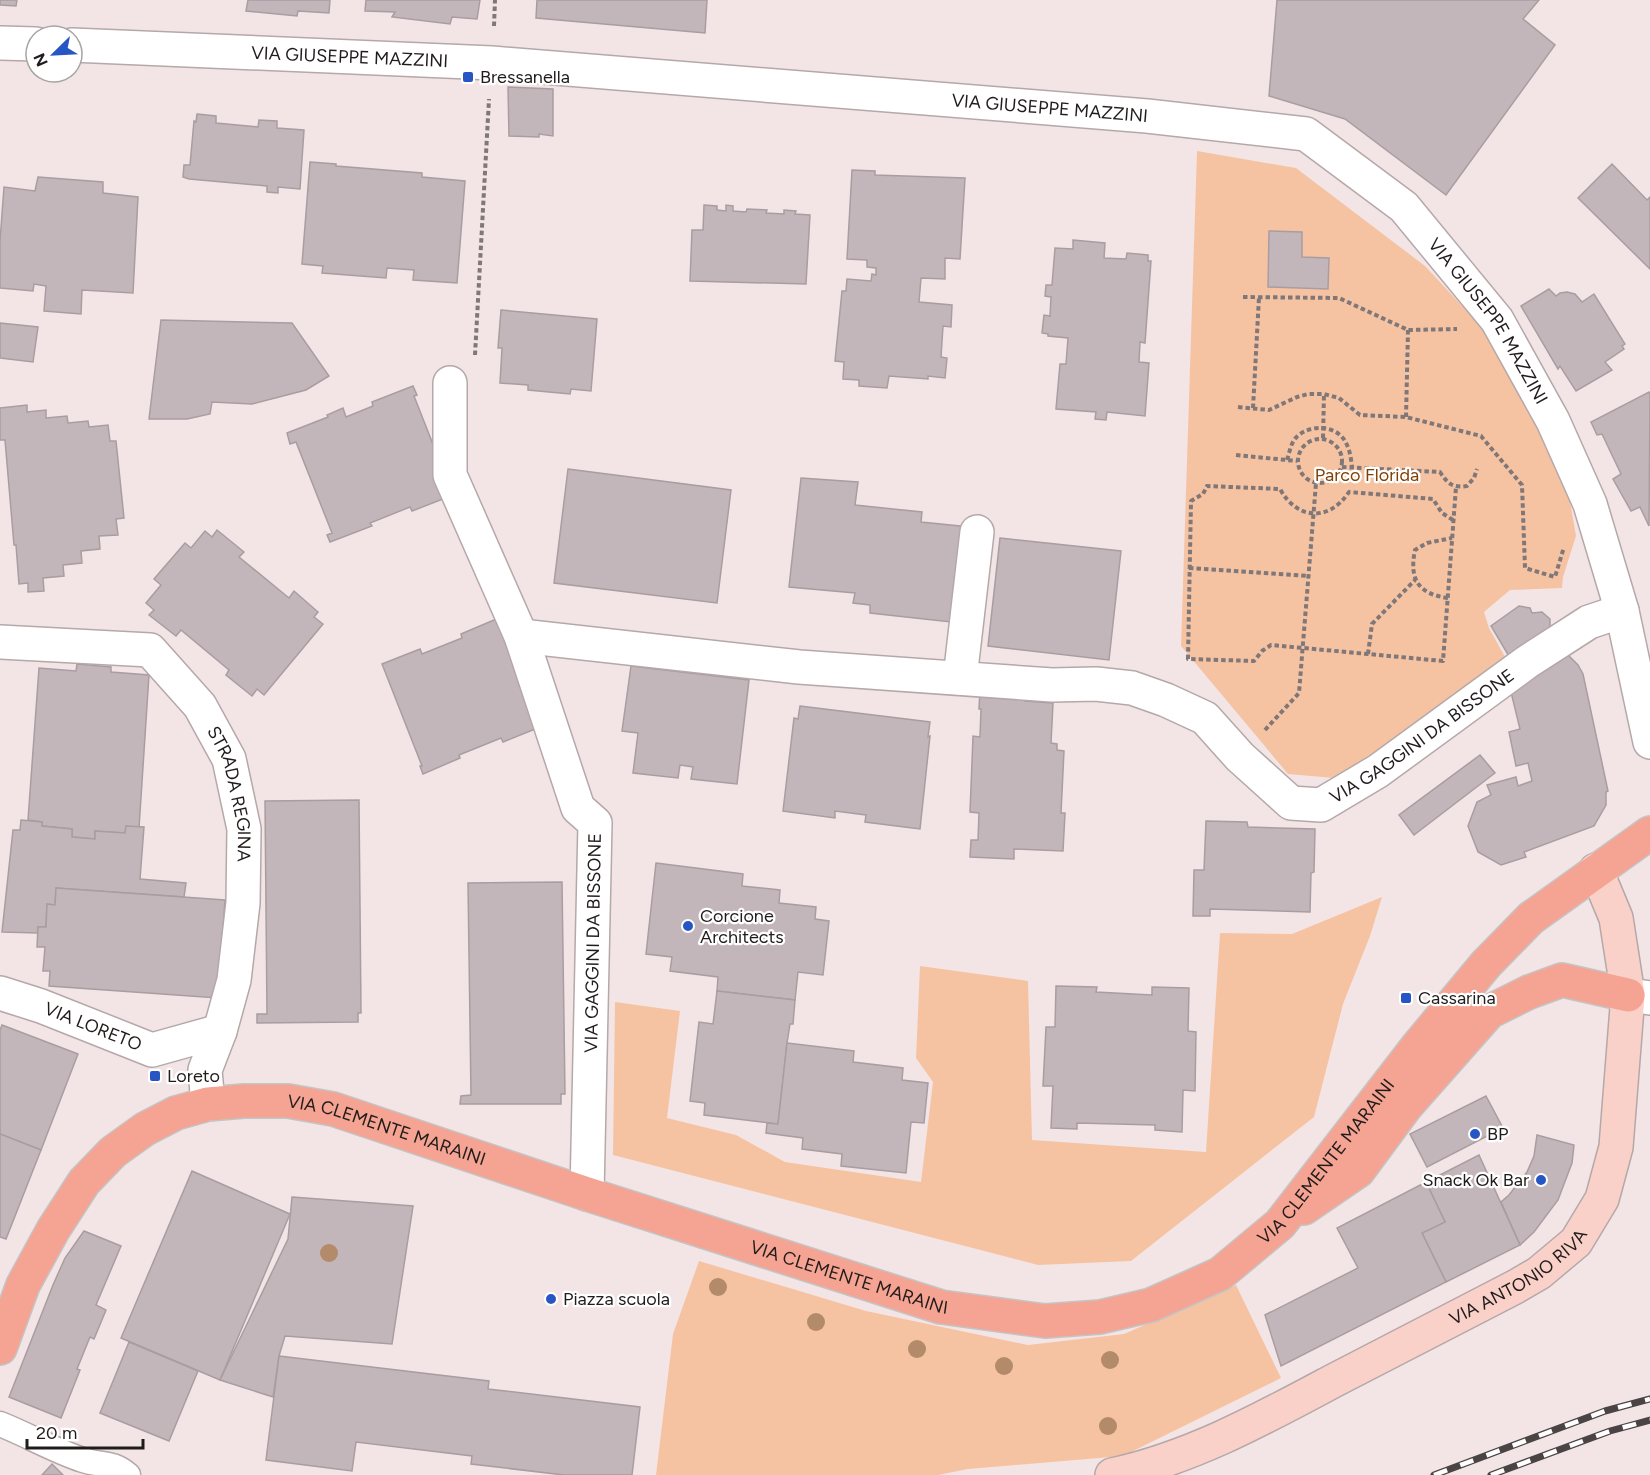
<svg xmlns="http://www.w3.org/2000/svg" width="1650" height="1475" font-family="Figtree,sans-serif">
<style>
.green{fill:#f6c3a2}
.building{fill:#c3b6bb;stroke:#a99da2;stroke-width:1.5}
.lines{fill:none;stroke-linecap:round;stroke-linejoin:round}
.lane-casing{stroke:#b5a8a9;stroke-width:27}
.street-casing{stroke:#b5a8a9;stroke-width:36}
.secondary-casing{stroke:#b5a8a9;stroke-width:36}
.primary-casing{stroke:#c5c4c4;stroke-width:36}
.path{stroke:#807778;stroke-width:4;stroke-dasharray:4.5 3;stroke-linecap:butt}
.lane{stroke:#fff;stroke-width:24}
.street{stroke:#fff;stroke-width:33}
.secondary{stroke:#fad1c8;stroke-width:33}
.primary{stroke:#f5a392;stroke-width:33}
.rail-casing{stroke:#4b4444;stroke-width:7}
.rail{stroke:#fff;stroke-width:4.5;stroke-dasharray:14;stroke-linecap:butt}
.tree{fill:#b38a6a}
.poi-dot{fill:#2756c4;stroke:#fff;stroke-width:2}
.labels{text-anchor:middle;stroke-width:4.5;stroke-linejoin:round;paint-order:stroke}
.street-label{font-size:18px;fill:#211c1c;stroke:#fff}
.poi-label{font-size:18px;fill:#211c1c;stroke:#fff;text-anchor:start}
.park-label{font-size:18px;fill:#7f4005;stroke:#fff}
</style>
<rect width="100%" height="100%" fill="#f3e5e6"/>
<g class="green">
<polygon points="1197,151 1296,168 1425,266 1478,323 1525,383 1565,472 1576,536 1563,577 1562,588 1510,590 1484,612 1489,628 1509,664 1334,778 1288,774 1181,646"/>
<polygon points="1382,897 1370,936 1343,1004 1314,1117 1131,1261 1038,1265 613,1155 615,1002 680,1011 667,1118 736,1135 785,1162 921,1182 933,1082 916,1058 920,966 1028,981 1032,1140 1206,1152 1220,933 1292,934"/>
<polygon points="699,1261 866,1311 1028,1345 1124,1334 1236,1285 1281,1378 1123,1456 968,1469 938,1475 656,1475 673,1334"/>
</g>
<g class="building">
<polygon points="0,0 17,0 16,6 0,5"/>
<polygon points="248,0 330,0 329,13 298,11 297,16 246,11"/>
<polygon points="366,0 480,0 477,19 452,17 450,24 392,17 395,12 365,11"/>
<polygon points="537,0 707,0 705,33 536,18"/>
<polygon points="1277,0 1539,0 1523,19 1555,45 1446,195 1345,119 1269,96"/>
<polygon points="508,87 553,89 553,136 539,134 539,137 509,136"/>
<polygon points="197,114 216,116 216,123 258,127 259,120 277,121 277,128 304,130 300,189 278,187 278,193 267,192 267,186 189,179 183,177 184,165 190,165 194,121 196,122"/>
<polygon points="310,162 336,164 336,166 422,173 422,177 465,181 457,283 413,280 414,270 387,268 386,278 322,273 323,266 302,264"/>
<polygon points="1612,164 1647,200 1650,197 1650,269 1578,198"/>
<polygon points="852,170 875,171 875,175 965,178 960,259 945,258 945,279 921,278 919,302 952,305 951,327 943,326 941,357 947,358 945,378 928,376 928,379 889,376 887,388 859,386 859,380 843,379 844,362 835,361 842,291 846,291 847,279 871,281 872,274 876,275 876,268 867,267 867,260 847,259"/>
<polygon points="38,177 103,182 103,193 138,197 133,293 82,290 81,314 44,311 46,286 34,284 33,291 0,288 0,241 4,187 35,191"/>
<polygon points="704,205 717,206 717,210 726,211 726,205 733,206 733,211 746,212 747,209 767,210 766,213 784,214 784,210 796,211 795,214 810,215 806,284 690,281 692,230 703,230"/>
<polygon points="1269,231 1302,232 1302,257 1329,258 1328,289 1268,287"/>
<polygon points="1073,240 1105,243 1104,258 1126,259 1127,253 1148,255 1148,261 1151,261 1145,343 1140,342 1139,362 1149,363 1145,416 1107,412 1106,420 1095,419 1096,412 1056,409 1060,364 1066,364 1068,338 1048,336 1048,334 1042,333 1044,315 1050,316 1051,297 1045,296 1046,285 1052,285 1055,248 1073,249"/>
<polygon points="1549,289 1556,296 1560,293 1567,292 1575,294 1582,302 1594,294 1625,344 1622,346 1624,349 1605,362 1612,370 1576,391 1560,366 1558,369 1521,306"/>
<polygon points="501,310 597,319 591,391 571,389 570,394 528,390 528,385 500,383 502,348 498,348"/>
<polygon points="161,320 292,323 329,376 306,390 252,404 212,402 210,414 187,419 149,419"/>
<polygon points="0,323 38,327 33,362 0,358"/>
<polygon points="413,386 417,395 414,396 449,485 456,494 412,511 410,507 370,523 372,526 330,542 327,535 332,533 296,442 290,444 287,433 328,417 327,415 343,408 346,417 373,406 372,402"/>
<polygon points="1649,392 1650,395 1649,526 1640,507 1631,511 1613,479 1621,474 1602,434 1597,435 1591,422"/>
<polygon points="27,405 27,412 46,410 46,418 67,416 68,423 88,421 89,427 108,425 110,441 116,441 124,518 116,519 118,535 99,536 100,549 81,551 82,563 63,565 64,576 43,578 44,591 28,592 28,583 19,584 16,545 14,545 5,440 0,440 0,408"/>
<polygon points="568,469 731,490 717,603 554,583"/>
<polygon points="801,478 858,482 855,505 922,512 921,522 970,527 960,623 870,613 870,605 853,603 855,593 789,587"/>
<polygon points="217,530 244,552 239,557 289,598 294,591 318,612 314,617 323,624 264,695 257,689 252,696 226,675 229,670 181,630 176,636 149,615 154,610 146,603 161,585 154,579 185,543 191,548 205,531 212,537"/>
<polygon points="1000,538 1121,551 1109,660 988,646"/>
<polygon points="1519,606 1530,608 1532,613 1542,612 1550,619 1550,626 1549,631 1513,663 1491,626"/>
<polygon points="501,617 545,725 503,742 501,738 459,755 460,758 423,774 420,766 422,766 382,664 420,649 422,654 462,638 461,634"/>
<polygon points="1567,654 1578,665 1583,674 1608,791 1606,792 1606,805 1594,826 1524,852 1526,857 1501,865 1478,852 1468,826 1477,802 1491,795 1487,785 1516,777 1518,786 1532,781 1528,763 1516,766 1509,732 1520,729 1509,684"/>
<polygon points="77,664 111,667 111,672 149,675 139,828 126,826 125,833 95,831 95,839 72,837 72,829 42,826 42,822 28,820 39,668 76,671"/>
<polygon points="631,666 749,680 737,784 691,779 693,767 680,765 678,778 633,773 638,733 622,731"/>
<polygon points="980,690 1025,692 1025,701 1053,703 1051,743 1057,744 1057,750 1064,751 1061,813 1065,813 1063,851 1014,849 1014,859 970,857 971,840 978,840 979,813 970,812 973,736 980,737 981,709 979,709"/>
<polygon points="800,706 930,722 928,737 930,736 920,829 865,822 866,815 835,811 835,818 783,811 794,718 798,719"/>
<polygon points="1480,755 1495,773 1414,835 1399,815"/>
<polygon points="359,800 361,1013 358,1013 358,1022 257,1023 257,1014 267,1014 265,801"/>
<polygon points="21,820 42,822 42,826 72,829 72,837 95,839 95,831 125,833 126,826 144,827 140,879 186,883 184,897 56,888 55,905 47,904 46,927 38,927 38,933 2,932 13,830 20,830"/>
<polygon points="1206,821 1247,822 1248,827 1315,829 1314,872 1311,873 1310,912 1210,909 1210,916 1193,916 1194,870 1204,870"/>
<polygon points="656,863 743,874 742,886 780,890 779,903 816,907 815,919 829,921 823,975 798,972 795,1000 717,991 718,977 670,971 672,957 646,954"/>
<polygon points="562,882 565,1094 561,1094 561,1104 460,1104 461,1096 471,1095 468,883"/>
<polygon points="56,888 225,900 218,998 49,986 50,971 43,971 45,947 37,947 38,927 46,927 47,904 55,905"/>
<polygon points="1056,986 1097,987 1096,992 1152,995 1152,987 1189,988 1188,1031 1196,1032 1195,1091 1183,1090 1182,1132 1155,1130 1155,1125 1077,1123 1077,1129 1051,1128 1053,1086 1043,1086 1046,1027 1055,1027"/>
<polygon points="717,991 795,1000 793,1024 790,1024 787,1043 778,1124 704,1115 705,1103 690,1101 699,1022 713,1024"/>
<polygon points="2,1025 78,1054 41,1150 0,1134 0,1030"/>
<polygon points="787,1043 854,1051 853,1062 903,1068 902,1080 928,1083 924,1123 911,1122 906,1173 841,1166 842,1154 802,1149 803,1138 766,1133 767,1123 778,1124"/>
<polygon points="1486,1096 1503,1128 1427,1167 1410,1134"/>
<polygon points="0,1134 41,1150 6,1239 0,1237"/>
<polygon points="1537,1135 1574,1145 1572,1163 1558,1200 1534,1232 1520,1245 1501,1202 1509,1195 1527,1172 1534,1156"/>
<polygon points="1479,1155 1520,1245 1446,1282 1422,1233 1445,1222 1426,1182"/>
<polygon points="192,1171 290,1214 220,1380 121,1338"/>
<polygon points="1426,1182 1445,1222 1422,1233 1446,1282 1281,1366 1265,1315 1358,1268 1337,1228"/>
<polygon points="292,1197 413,1206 392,1344 285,1336 279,1356 273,1397 220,1380 288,1239"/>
<polygon points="84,1231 121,1246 96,1305 106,1310 94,1339 90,1337 77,1369 80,1370 61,1418 9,1397 53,1285 65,1258"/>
<polygon points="129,1342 198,1371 169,1441 100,1413"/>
<polygon points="279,1356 489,1381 488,1389 640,1407 632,1475 564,1475 471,1464 472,1456 356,1442 352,1471 266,1460"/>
<polygon points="52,1464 63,1475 42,1475"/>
</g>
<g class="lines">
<defs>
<path id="lane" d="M0,1424c28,11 55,27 83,36 18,6 29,1 45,15"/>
<g id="street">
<polyline points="0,43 36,44"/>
<path id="s1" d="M72,45l420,18 655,53 159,18 98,73 93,113 56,101 37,83 32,107 28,131"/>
<polyline points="450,383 450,475 521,636 578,808 595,823 587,1194"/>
<path id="s2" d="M521,636l278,31 253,18 44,-1 36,4 34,12 39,18 35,39 51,46 30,2 57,-34 149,-109 62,-40 33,-11"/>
<path id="s3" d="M0,642l150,8 50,56 29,53 15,70 -1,74 -9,77 -14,51 -15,39 3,34"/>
<polyline points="960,678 977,532"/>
<path id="s4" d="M0,993l41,13 111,44 68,-19"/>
<polyline points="1628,995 1650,998"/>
</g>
<g id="secondary">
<path id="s5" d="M1112,1475c79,-17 150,-56 221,-94 61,-32 122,-63 182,-94l24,-14 37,-31 26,-43 14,-52 12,-152 -12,-77 -20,-48"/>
</g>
<g id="primary">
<polyline points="1304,1208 1358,1171 1406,1106 1489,1012 1529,992 1562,980 1628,995"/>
<path id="s6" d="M0,1348l23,-63 30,-55 31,-48 29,-30 32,-23 31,-16 32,-9 36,-3h44l45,8 254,85 354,113 104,14 55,-4 51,-12 69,-31 60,-50 137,-177 69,-83 45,-46 119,-85"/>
</g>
</defs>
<use href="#lane" class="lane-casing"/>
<use href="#street" class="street-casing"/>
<use href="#secondary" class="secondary-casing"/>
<use href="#primary" class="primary-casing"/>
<g class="path">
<polyline points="494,26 495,0"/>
<polyline points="1243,297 1339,298 1408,330 1457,329"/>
<polyline points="475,355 489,99"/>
<polyline points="1238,407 1269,410 1297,397 1308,394 1324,394 1339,398 1360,415 1406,417 1481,436 1522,485 1525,568 1555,577 1564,547"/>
<polyline points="1253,408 1259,297"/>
<polyline points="1406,417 1408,330"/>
<polyline points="1323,438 1324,394"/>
<circle cx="1320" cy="461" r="22"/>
<polyline points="1236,455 1297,461"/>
<path d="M1287,460c3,-9 4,-20 13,-26 14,-10 38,-8 46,9 4,7 5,16 6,24"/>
<path d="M1342,467l98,5c8,12 12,16 27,14l7,-8 3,-9"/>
<path d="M1453,520l-11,-7 -9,-14 -84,-7c-20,30 -52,28 -69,-3l-73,-3 -4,8 -12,7 -3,158 66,2 8,-10 9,-6 172,16 13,-174"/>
<polyline points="1189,568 1308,576"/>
<path d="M1448,598c-30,-4 -39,-19 -33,-48l12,-7 25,-5"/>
<polyline points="1368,654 1372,624 1415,580"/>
<polyline points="1265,730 1299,693 1316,483"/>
</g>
<use href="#lane" class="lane"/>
<use href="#street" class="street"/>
<use href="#secondary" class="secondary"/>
<use href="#primary" class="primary"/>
<defs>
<g id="rail">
<polyline points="1434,1475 1605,1411 1650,1399"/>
<polyline points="1491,1475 1610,1431 1650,1420"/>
</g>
</defs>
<use href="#rail" class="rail-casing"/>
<use href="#rail" class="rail"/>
</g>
<g class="tree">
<circle cx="329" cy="1253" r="9"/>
<circle cx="718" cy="1287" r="9"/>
<circle cx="816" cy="1322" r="9"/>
<circle cx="917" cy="1349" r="9"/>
<circle cx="1110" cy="1360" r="9"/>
<circle cx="1004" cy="1366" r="9"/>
<circle cx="1108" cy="1426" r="9"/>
</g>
<g class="poi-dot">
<rect x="462" y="71" width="12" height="12" rx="3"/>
<circle cx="688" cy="926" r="6"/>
<rect x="1400" y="992" width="12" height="12" rx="3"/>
<rect x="149" y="1070" width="12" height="12" rx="3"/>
<circle cx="1475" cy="1134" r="6"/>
<circle cx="1541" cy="1180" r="6"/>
<circle cx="551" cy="1299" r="6"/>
</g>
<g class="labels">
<g class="street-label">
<text dy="6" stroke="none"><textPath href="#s1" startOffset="278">VIA GIUSEPPE MAZZINI</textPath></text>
<text dy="6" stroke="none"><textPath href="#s1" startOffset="980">VIA GIUSEPPE MAZZINI</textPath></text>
<text dy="6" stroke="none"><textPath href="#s1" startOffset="1502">VIA GIUSEPPE MAZZINI</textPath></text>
<text dy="6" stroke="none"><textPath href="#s2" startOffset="966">VIA GAGGINI DA BISSONE</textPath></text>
<text dy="6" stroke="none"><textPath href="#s3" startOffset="320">STRADA REGINA</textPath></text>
<text transform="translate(593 943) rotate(-89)" y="6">VIA GAGGINI DA BISSONE</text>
<text dy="6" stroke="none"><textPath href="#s4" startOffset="99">VIA LORETO</textPath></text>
<text dy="6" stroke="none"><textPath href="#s6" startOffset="519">VIA CLEMENTE MARAINI</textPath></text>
<text dy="6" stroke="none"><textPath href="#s6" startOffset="1545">VIA CLEMENTE MARAINI</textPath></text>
<text dy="6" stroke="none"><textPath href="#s5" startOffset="454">VIA ANTONIO RIVA</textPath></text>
<text dy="6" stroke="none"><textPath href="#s6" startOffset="1005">VIA CLEMENTE MARAINI</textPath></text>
</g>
<g class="poi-label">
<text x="480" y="83">Bressanella</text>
<text x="700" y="922">Corcione<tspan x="700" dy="21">Architects</tspan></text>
<text x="1418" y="1004">Cassarina</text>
<text x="167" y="1082">Loreto</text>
<text x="1487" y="1140">BP</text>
<text x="1529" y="1186" text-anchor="end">Snack Ok Bar</text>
<text x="563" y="1305">Piazza scuola</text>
</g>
<g class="park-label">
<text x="1367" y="481">Parco Florida</text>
</g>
</g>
<g transform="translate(54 54) rotate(246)"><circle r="28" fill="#ffffff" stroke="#a6a4a4" stroke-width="1.5"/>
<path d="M0-4.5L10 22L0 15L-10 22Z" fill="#2756c4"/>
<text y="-9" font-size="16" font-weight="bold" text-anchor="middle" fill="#211c1c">N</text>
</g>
<path d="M27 1439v9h116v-9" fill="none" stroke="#211c1c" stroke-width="3"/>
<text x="36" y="1439" font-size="18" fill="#211c1c" stroke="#ffffff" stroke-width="4.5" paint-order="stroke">20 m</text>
</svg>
